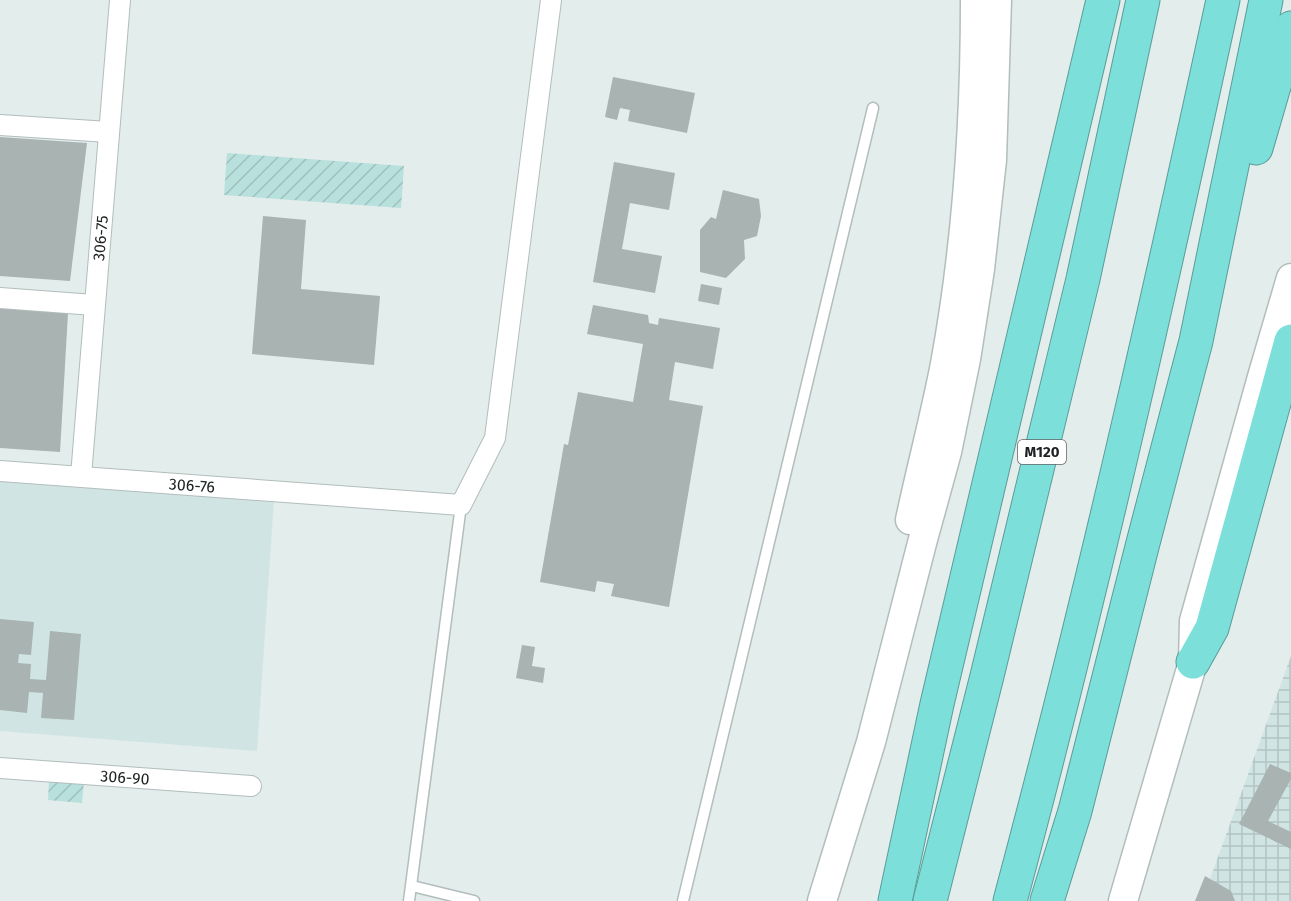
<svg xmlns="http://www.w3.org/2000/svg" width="1291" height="901" font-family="'Fira Sans',sans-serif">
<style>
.built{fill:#d0e5e3}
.industrial{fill:url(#industrial-grid)}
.garden{fill:url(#garden-furrows)}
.building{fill:#a8b3b2}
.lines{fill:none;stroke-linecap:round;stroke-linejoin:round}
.lane-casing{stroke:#b2bdbc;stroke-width:13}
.street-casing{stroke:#b2bdbc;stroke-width:22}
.secondary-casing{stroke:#b2bdbc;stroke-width:31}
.highway-casing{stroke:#5b9c99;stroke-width:35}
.lane{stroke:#fff;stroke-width:10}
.street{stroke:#fff;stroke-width:20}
.secondary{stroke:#fff;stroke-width:28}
.highway{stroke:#7cdfd9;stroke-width:33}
.labels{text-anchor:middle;stroke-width:5;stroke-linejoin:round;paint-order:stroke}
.shield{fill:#fff;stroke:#616464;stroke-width:1.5}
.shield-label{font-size:15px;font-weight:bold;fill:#1d2121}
.street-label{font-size:16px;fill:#1d2121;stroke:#fff}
</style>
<defs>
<pattern id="industrial-grid" width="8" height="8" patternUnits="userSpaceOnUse" patternTransform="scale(1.5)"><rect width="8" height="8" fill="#d0e5e3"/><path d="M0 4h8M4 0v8" fill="none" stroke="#b2c4c2"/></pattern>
<pattern id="garden-furrows" width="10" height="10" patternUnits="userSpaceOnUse" patternTransform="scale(1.5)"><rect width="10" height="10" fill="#b8e0dd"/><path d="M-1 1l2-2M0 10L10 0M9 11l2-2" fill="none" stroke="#9ec0bd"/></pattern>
</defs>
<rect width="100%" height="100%" fill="#e2edec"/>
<polygon class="built" points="0,480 274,500 257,751 0,731"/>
<polygon class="industrial" points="1291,656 1291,901 1202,901"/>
<g class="garden">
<polygon points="227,153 404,166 401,208 224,195"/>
<polygon points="49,779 84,782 82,803 48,800"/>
</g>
<g class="building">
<polygon points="613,77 695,93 687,133 628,121 630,110 620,108 617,120 605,117"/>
<polygon points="0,137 87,143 70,281 0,276"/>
<polygon points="614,162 675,173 669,210 630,203 622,249 662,256 655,293 593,282"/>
<polygon points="723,190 759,199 761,216 757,236 744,240 745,259 726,278 700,272 700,230 711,217 716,219"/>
<polygon points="263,216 306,220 301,289 380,296 374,365 252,354"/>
<polygon points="701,284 722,288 719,305 698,301"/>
<polygon points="593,305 648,315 649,323 658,325 659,318 720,328 713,369 675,362 669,400 703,406 669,607 611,596 614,584 597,581 595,592 540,582 564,444 568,445 578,392 633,402 643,344 587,334"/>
<polygon points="0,308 68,313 60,452 0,448"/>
<polygon points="0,619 34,622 31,655 19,654 18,663 31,664 30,679 46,680 50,631 81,634 74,720 41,718 43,693 29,692 27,713 0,710"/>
<polygon points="522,645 535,647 532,666 545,668 543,683 516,678"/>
<polygon points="1270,764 1291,773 1291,779 1268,821 1291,832 1291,849 1239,824"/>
<polygon points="1205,876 1231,891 1235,901 1195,901"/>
</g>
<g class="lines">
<defs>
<g id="lane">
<polyline points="412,886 474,901"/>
<polyline points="409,901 461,505"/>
<polyline points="683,901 873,108"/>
</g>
<g id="street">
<polyline points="0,125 109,132"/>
<polyline points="0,298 94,305"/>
<polyline points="0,471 461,505 495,438 551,0"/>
<polyline points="81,476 120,0"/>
<polyline points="0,768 251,786"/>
</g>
<g id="secondary">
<path d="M910,520c11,-52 25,-104 35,-156 22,-120 30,-242 30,-364"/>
<polyline points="822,901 871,742 922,543 947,452 966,359 980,269 992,160 997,0"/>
<polyline points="1123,901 1193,662 1194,621 1262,377 1291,278"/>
</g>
<g id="highway">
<polyline points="1256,148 1291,28"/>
<polyline points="1193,662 1212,628 1291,341"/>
<polyline points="895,901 937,704 1103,0"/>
<polyline points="930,901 987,676 1083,279 1143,0"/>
<path d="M1010,901c80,-298 148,-600 213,-901"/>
<polyline points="1047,901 1075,811 1143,543 1196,341 1266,0"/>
</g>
</defs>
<use href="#lane" class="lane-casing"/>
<use href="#street" class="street-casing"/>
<use href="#secondary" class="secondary-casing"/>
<use href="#highway" class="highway-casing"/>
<use href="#lane" class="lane"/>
<use href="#street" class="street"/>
<use href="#secondary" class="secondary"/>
<use href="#highway" class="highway"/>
</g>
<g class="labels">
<rect class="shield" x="1018" y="440" width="48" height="24" rx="4.5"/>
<g class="shield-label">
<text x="1042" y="457">M120</text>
</g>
<g class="street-label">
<text transform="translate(100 238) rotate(-85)" y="6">306-75</text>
<text transform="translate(192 485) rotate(4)" y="6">306-76</text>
<text transform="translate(125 777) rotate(4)" y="6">306-90</text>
</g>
</g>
</svg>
